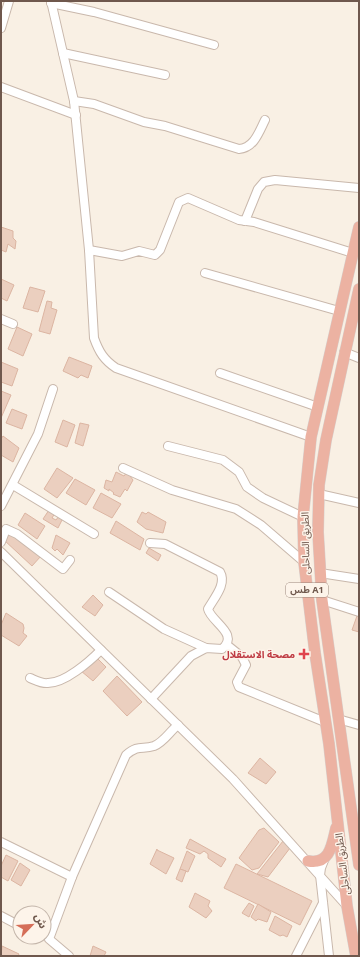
<svg xmlns="http://www.w3.org/2000/svg" width="360" height="957" font-family="'Noto Sans','Noto Sans Arabic',sans-serif">
<style>
.building{fill:#ebcfbf;stroke:#dcb5a2}
.lines{fill:none;stroke-linecap:round;stroke-linejoin:round}
.minor-casing{stroke:#c9b8ac;stroke-width:10}
.highway-casing{stroke:#d7d0cd;stroke-width:12}
.minor{stroke:#fff;stroke-width:8}
.highway{stroke:#ecb2a2;stroke-width:11}
.health-dot{fill:#e0444e;stroke:#fdf4ea;stroke-width:1.5}
.labels{text-anchor:middle;stroke-width:3;stroke-linejoin:round;paint-order:stroke}
.shield{fill:#fdf4ea;stroke:#9a877c;stroke-width:1}
.shield-label{font-size:9px;font-weight:bold;fill:#6f584d}
.street-label{font-size:10px;fill:#6f584d;stroke:#fdf4ea}
.health-label{font-size:10px;font-weight:bold;fill:#be3a42;stroke:#fdf4ea;text-anchor:end}
</style>
<rect width="100%" height="100%" fill="#f9f0e4"/>
<g class="building">
<polygon points="1,227 13,231 13,238 16,241 15,249 8,244 6,252 1,250"/>
<polygon points="1,279 14,285 7,301 1,298"/>
<polygon points="30,287 45,291 38,312 23,308"/>
<polygon points="47,301 52,302 51,308 57,310 50,334 39,331"/>
<polygon points="17,327 32,334 23,356 8,349"/>
<polygon points="69,357 92,366 88,378 81,375 78,378 63,371"/>
<polygon points="1,362 18,369 12,386 1,382"/>
<polygon points="1,391 11,395 1,418"/>
<polygon points="12,409 27,415 22,429 6,423"/>
<polygon points="63,420 75,425 67,447 55,442"/>
<polygon points="80,423 89,425 83,446 75,443"/>
<polygon points="3,436 19,448 13,462 1,455 1,439"/>
<polygon points="57,468 73,478 57,498 44,489"/>
<polygon points="116,472 124,476 127,472 133,480 127,491 125,489 120,497 113,494 114,493 109,489 109,491 104,488 106,480 112,482"/>
<polygon points="75,479 95,490 86,505 66,493"/>
<polygon points="101,493 121,504 112,518 93,508"/>
<polygon points="49,510 55,513 52,518 56,520 59,516 63,518 58,528 43,519"/>
<polygon points="142,512 146,514 148,512 166,522 163,533 146,529 137,522"/>
<polygon points="25,513 45,526 37,539 18,525"/>
<polygon points="116,521 144,539 140,550 110,533"/>
<polygon points="10,533 41,556 32,566 4,540"/>
<polygon points="56,535 70,543 63,555 57,549 55,551 52,548"/>
<polygon points="149,548 161,555 158,561 146,553"/>
<polygon points="93,595 103,605 95,616 82,607"/>
<polygon points="6,613 23,624 24,628 23,633 27,636 19,646 1,635 1,625"/>
<polygon points="358,613 359,614 359,632 352,630"/>
<polygon points="95,656 106,667 93,681 81,671"/>
<polygon points="117,676 142,702 127,716 103,691"/>
<polygon points="260,758 276,772 266,784 248,773"/>
<polygon points="264,828 279,842 259,868 252,870 239,858 259,830"/>
<polygon points="190,839 226,859 221,867 208,858 208,854 204,851 200,854 186,848"/>
<polygon points="283,841 290,848 268,877 257,874"/>
<polygon points="157,849 157,850 174,858 166,874 150,864"/>
<polygon points="187,851 195,856 188,872 180,869"/>
<polygon points="6,855 18,861 8,881 1,877 1,866"/>
<polygon points="20,863 30,870 21,886 11,880"/>
<polygon points="236,864 312,901 300,925 224,888"/>
<polygon points="180,869 186,871 182,882 176,879"/>
<polygon points="195,893 210,901 208,906 212,911 206,918 189,907"/>
<polygon points="249,903 254,906 249,917 242,913"/>
<polygon points="258,904 271,912 267,922 258,919 256,921 251,917"/>
<polygon points="275,916 292,926 287,937 283,935 280,936 269,930"/>
<polygon points="2,946 19,954 18,956 1,956"/>
<polygon points="93,946 106,952 104,956 90,956"/>
</g>
<g class="lines">
<defs>
<g id="minor">
<path d="M51,1l23,100 15,149 5,88c5,14 10,22 22,30l195,69"/>
<polyline points="51,3 94,12 214,45"/>
<polyline points="1,28 9,1"/>
<polyline points="63,53 165,75"/>
<polyline points="1,87 76,115"/>
<path d="M74,101l20,3 50,18 21,4 74,23c15,-1 20,-17 26,-29"/>
<polyline points="245,221 258,189 264,182 275,180 359,188"/>
<polyline points="89,250 122,256 139,251 155,255 160,250 179,202 188,198 239,220 254,222 353,253"/>
<polyline points="205,273 339,311"/>
<polyline points="1,319 13,324"/>
<polyline points="344,352 359,358"/>
<polyline points="220,373 318,407"/>
<polyline points="168,446 223,460 239,472 247,487 263,498 303,517"/>
<polyline points="123,468 172,490 236,509 261,525 304,562"/>
<polyline points="13,485 94,534"/>
<polyline points="319,494 359,503"/>
<polyline points="1,506 38,434 53,389"/>
<polyline points="1,542 6,529 17,534 63,569 70,560"/>
<path d="M150,543l15,1 55,28c7,12 -6,26 -12,37 3,13 32,25 14,40l-16,-1 -15,8 -40,43"/>
<polyline points="1,552 233,779 347,906"/>
<polyline points="320,573 359,579"/>
<polyline points="109,592 164,629 206,648"/>
<polyline points="322,600 359,612"/>
<polyline points="227,645 242,657 246,665 237,682 239,687 325,722"/>
<path d="M30,678c5,2 12,6 18,5 17,0 41,-21 53,-33"/>
<polyline points="338,719 359,725"/>
<polyline points="1,842 72,877"/>
<polyline points="325,858 321,868 320,875 329,956"/>
<polyline points="1,916 20,926"/>
<path d="M69,956l-20,-17 23,-62 54,-122c13,-11 16,-5 28,-9 10,-4 16,-15 24,-21"/>
<polyline points="296,956 323,903"/>
</g>
<g id="highway">
<polyline points="359,289 326,440 319,485 318,532 322,600 359,865"/>
<path d="M308,861c22,4 24,-16 28,-33"/>
<polyline points="356,956 347,906 329,744 315,653 304,562 303,517 311,437 359,227"/>
</g>
</defs>
<use href="#minor" class="minor-casing"/>
<use href="#highway" class="highway-casing"/>
<use href="#minor" class="minor"/>
<use href="#highway" class="highway"/>
</g>
<path class="health-dot" d="M302 648h4v4h4v4h-4v4h-4v-4h-4v-4h4z"/>
<g class="labels">
<rect class="shield" x="286" y="583" width="42" height="14" rx="3"/>
<g class="shield-label">
<text x="307" y="593">طس A1</text>
</g>
<g class="street-label">
<text transform="translate(305 543) rotate(-91)" y="4">الطريق الساحلى</text>
<text transform="translate(342 864) rotate(-97)" y="4">الطريق الساحلى</text>
</g>
<g class="health-label">
<text x="295" y="658">مصحة الاستقلال</text>
</g>
</g>
<rect width="360" height="957" fill="none" stroke="#6f584d" stroke-width="4"/>
<g transform="translate(32 925) rotate(65)"><circle r="19" fill="#fdf4ea" stroke="#c4b6ab"/>
<path d="M0-3L7 15L0 10L-7 15Z" fill="#d56e58"/>
<text y="-6" font-size="11" font-weight="bold" text-anchor="middle" fill="#6f584d">ش</text>
</g>
</svg>
